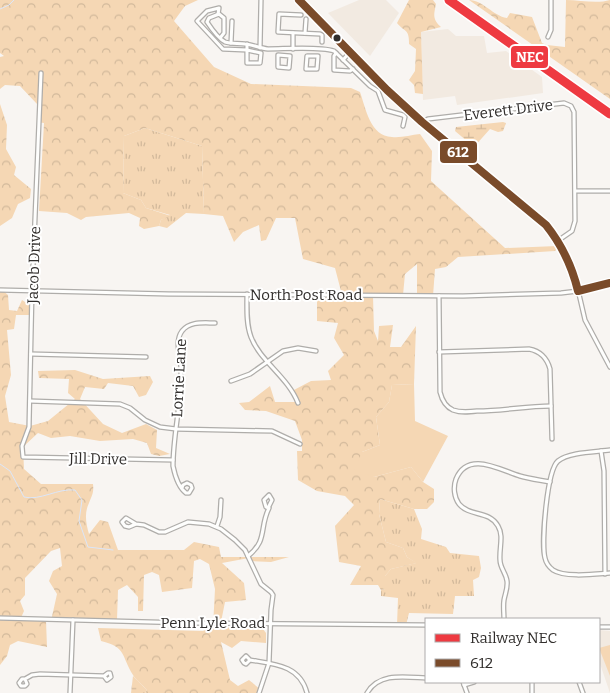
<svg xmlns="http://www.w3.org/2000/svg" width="610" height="693" font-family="Bitter,serif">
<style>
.built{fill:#f2eae1}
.grass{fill:url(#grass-tufts)}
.forest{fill:url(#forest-crowns)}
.wetland{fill:url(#wetland-marsh)}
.park{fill:#f5d7b4}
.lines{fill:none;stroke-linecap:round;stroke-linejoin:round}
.stream{stroke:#dbe6f9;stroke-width:1}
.minor-casing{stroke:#afadaa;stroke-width:5.5}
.minor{stroke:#fefefd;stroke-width:3}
.bus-1-casing{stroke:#fff;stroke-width:11}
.bus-1{stroke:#7a4b2a;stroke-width:8}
.rail-1-casing{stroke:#fff;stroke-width:12}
.rail-1{stroke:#ee3a41;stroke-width:9}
.bus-dot{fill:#312e2c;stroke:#fff;stroke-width:2}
.labels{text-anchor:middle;stroke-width:4;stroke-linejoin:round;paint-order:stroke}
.street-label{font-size:15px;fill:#312e2c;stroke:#fff}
.line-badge{stroke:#fff;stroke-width:2}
.badge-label{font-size:14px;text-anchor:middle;font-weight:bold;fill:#fff}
</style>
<defs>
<pattern id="grass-tufts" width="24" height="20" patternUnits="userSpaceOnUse" patternTransform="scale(1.25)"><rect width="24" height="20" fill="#f5d7b4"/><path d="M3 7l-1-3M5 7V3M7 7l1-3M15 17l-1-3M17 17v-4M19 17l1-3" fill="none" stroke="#d2b99b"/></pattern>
<pattern id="forest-crowns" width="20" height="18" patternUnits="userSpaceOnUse" patternTransform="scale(1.25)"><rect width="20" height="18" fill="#f5d7b4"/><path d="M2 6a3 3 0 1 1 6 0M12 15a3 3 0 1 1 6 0" fill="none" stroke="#d2b99b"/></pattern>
<pattern id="wetland-marsh" width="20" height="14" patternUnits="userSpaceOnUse" patternTransform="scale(1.25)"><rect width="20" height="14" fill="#f5d7b4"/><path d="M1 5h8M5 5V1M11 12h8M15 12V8" fill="none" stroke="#d2b99b"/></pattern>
</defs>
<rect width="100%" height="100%" fill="#f8f5f2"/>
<g class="built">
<polygon points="359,0 386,0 399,13 370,56 328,13"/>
<polygon points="448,29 456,36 484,36 487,53 506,51 542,77 543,93 457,105 455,96 423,100 421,32"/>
<polygon points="599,630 610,631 610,693 599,661"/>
</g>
<g class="grass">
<polygon points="145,128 202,146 204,214 186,213 167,228 159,226 161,220 170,215 146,208 141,200 123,193 124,136"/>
<polygon points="380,499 414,509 422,529 421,539 446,547 450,553 479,556 481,568 479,577 473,580 474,596 455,596 453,614 409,613 406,625 397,625 398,598 381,596 381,590 385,589 385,576 391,569 416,563 407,557 403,548 386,542 379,514"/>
</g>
<g class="forest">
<path d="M0,0h198l-13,6 -11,15 40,46 37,17 100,4 9,4c6,17 10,44 32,45 9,1 19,-2 28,-3l12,17 -1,30 74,67 52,-2v3l-2,2 -97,6 -12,10 -11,2 -2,27h-16v-32l-12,10 -2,21 -30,1 1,35 4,10 1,-15 14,-1 -3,22h11l15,-21 -2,58 -22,1 -3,17 -13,15 4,28 -18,7 12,25 37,-10 12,15 11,7v13l-7,7h-13l-34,-10 -1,15 7,28 17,6 4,9 10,6 -26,6 -6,7v13l-4,1 -3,-5h-28l11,-19 -22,-4 -4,-36 19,-21 -9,-9 -28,-5 -19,-11 -1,-29h5v-11l-7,-19 -29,-10 -21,-1 -6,-7 10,-1 21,-16 5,16h22l-5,-11 19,-10 20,-1 -3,-9 16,-16 -10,-17 4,-15 -21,-2v-25l25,-1 -7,-27 -32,-9 -8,-41h-19l-10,22 -5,1 -2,-16 -16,7 -9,10 -11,-26 -19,-2 -2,-68 -57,-18 -21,8 -1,57 18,7 5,8 25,8 -10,4 -2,6 -15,3 -5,-3 1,-8 -11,-5 -43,4 -5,3 -14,-7 -28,-2 5,-88 -7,-1v-18l-17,-18 -15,-1 -5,4v-32l4,-1 -4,-3z"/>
<path d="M409,0h24l3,4c-2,10 -4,15 5,23l-20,5 2,62 -8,-1 -1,-8 -5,-5 6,-9 1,-22 -7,-5c0,-16 -4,-11 -12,-21z"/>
<path d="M469,0c14,0 24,16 38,18l3,-5 22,4 10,26 5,2 18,2 1,-47c14,0 31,4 44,0v99z"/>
<polygon points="0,104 7,125 6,149 16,167 14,175 31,189 30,198 18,204 12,218 0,226"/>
<path d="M0,288l8,7 1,15 8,1 5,-11 9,6 1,9h-16l-2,14 -7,1 4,45 -6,21 4,26 21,4 18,-5 27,-22 -7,-6 1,-14 -30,-1 -1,-7 37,-1 28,9 47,-3 3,6 -7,13 -7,2 -6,-11 -25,-3 -4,6 -19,-2 -5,12 23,25 19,9 24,-9 11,6 -1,18 14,6 -11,2 -8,-2 -4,-11 -14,-4 -33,2 -30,-5 -19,2 -13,-5 -15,14 1,22 17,15h52c1,9 -1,11 -4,19 -5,10 -3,21 0,31l11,-14 8,2 10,28h66l10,-8 25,5 2,10h68l-18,5 -20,-1 -2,-3 -27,5 22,20 2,17 -21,2 -5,25 43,2 3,4v10l-25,-2 -9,7 -11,-6 9,38 8,6 11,-6 12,10 -2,3h-114l2,-3c-4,-5 -11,-10 -14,-15 -12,-19 -6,-28 -32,-34l-3,-13 105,3 10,-4 2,-38 -6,-25 -9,-5 -6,2 -2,27 -30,4 -3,-17 -7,-3 -8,3 -1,36h-5v-14l-11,-12 -9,5 -1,30 -66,1 6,-27 -8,-13 4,-10 9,-5 -2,-18 -9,3 -26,27v17l-5,6 4,10 -4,9 26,1 1,26 -29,-6 -8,4 -3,11 -7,9z"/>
</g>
<g class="wetland">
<polygon points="503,122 506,123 503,131 498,132 490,129 474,147 455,131 456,127"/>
<polygon points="133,676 147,690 145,693 131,693"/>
</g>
<g class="park">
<polygon points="414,384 415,421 448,436 423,482 411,467 374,477 354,470 362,452 380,445 376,417 389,402 392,385"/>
<polygon points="610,645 610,676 599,648"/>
</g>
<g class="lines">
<g class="stream">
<polyline points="0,9 9,5 14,0"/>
<path d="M0,464l10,7 14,26c16,4 34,-9 51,-7l7,10 -3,21 9,26 25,3"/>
</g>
<defs>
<g id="minor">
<polyline points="299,0 387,90 422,122 540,219 555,235 566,254 575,277 585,320 610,367"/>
<polyline points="218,14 219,8 207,11 197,21 223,49 247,50 247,44"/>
<polyline points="301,15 279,14 278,32 320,34 322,35 322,42"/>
<polyline points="305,33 306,19"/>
<polyline points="548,37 551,30 551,0"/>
<path d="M220,38l4,-5v-15l-5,-4 -10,4 -2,4c4,6 12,17 18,20 6,2 14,1 20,2 8,1 15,4 23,5 17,0 51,-3 66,2l36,35 8,5 7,19 18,5 2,2 -2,9"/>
<polyline points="231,43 232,21"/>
<polyline points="260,48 261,0"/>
<polyline points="293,49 293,33"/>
<polygon points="247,50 261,53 260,63 247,63"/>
<polyline points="336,53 334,56 334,70 350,71 353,69"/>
<polygon points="278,55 290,56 289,68 278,67"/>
<polygon points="307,56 318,56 317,69 306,69"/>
<polyline points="343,60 350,52"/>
<polyline points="41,73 32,291 29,427 22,446 23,457 173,460"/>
<polyline points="422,122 428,119 564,103 571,106 574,112 575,221 572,231 559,240"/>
<polyline points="576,191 610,191"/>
<polyline points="0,290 169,294 463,296 561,293 578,291 610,283"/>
<path d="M247,294c0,14 -1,30 4,43 9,24 37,40 47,66"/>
<path d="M439,296l1,96c2,8 6,15 13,18 8,3 16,2 24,1 25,0 49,-5 74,-5"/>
<path d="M439,352l90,-3c11,2 18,9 21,20l2,70"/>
<polyline points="31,354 146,357"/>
<polyline points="231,381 250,374 283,351 298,348 316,351"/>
<polyline points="30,401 120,404 130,408 145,420 160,427 176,429 272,431 300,444"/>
<path d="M610,450c-14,2 -41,2 -52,11 -11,9 -17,82 -13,97 1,5 4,9 8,12 12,8 43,4 57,3"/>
<polyline points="601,451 604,471 605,574"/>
<path d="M182,488l1,-3 4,-2 4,2 1,3 -3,5h-3c-8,-6 -11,-17 -13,-27 0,-32 9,-65 8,-97 0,-12 -7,-27 1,-38 8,-10 21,-8 33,-8"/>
<polygon points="269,495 272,500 268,508 266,507 264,500"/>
<polyline points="136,524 126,518 122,522 125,526 129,527 136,524 144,525 159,532 165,532 188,522 209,524 221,529 235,540 245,550 261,584 271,592 273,595 271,610 269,663 259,693"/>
<polyline points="217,526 220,517 221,500"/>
<path d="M248,556c20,-16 11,-28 21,-48"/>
<polyline points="0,618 189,623 426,625"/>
<path d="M504,619c0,-6 -1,-13 0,-19 1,-6 4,-12 3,-19 -1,-8 -7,-13 -7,-21 -1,-12 4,-24 -2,-34 -9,-16 -28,-9 -39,-22 -5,-7 -6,-17 -3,-25 12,-29 44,-9 64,-3 10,3 20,4 30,6"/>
<polyline points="599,627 610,627"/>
<path d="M250,660l-4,4 -2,-1 -2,-3 4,-4 4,4c24,4 50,5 57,33"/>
<polyline points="25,679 27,684 25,686 21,686 19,683 22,679 25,679 32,675 40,674 104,676 108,673 110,673 111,677 107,680 104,676"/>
<polyline points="463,682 467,693"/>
<polyline points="579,682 583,693"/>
<polyline points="464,685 474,682"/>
<polyline points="70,693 73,620"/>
<path d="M367,693c12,-21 38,-16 59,-15"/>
<polyline points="532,693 532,682"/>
</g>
</defs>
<use href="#minor" class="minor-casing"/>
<use href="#minor" class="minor"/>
<defs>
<path id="bus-1" d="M299,0l88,90 35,32 124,103c16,20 26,41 32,66l32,-8"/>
</defs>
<use href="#bus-1" class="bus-1-casing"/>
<use href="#bus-1" class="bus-1"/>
<defs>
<polyline id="rail-1" points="449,0 610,114"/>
</defs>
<use href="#rail-1" class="rail-1-casing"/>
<use href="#rail-1" class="rail-1"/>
</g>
<circle class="bus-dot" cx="337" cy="38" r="4.5"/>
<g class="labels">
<g class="street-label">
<text transform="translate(508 110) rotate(-7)" y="5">Everett Drive</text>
<text transform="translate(34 265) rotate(-88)" y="5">Jacob Drive</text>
<text x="306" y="300">North Post Road</text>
<text transform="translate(179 378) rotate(-87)" y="5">Lorrie Lane</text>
<text transform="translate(98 459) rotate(1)" y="5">Jill Drive</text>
<text x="213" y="628">Penn Lyle Road</text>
</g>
</g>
<g class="line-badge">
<rect x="510" y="45" width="39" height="24" rx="5" fill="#ee3a41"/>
<rect x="439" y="140" width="39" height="24" rx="5" fill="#7a4b2a"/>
</g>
<g class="badge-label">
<text x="530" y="62">NEC</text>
<text x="458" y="157">612</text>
</g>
<rect x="425" y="618" width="175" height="65" fill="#ffffff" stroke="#adabab"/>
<rect x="435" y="634" width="25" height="8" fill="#ee3a41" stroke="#adabab"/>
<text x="470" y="643" font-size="15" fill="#312e2c">Railway NEC</text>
<rect x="435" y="659" width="25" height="8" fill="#7a4b2a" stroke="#adabab"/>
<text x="470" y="668" font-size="15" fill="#312e2c">612</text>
</svg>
